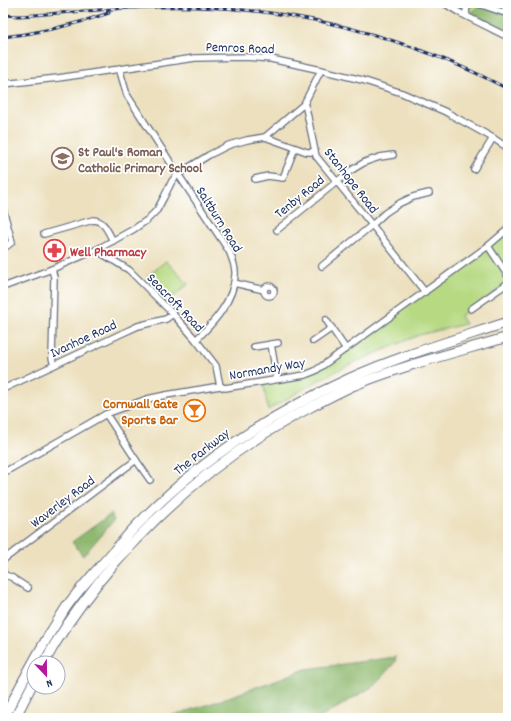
<svg xmlns="http://www.w3.org/2000/svg" width="511" height="721" font-family="Dekko,sans-serif">
<style>
.green{fill:#b6d981;stroke:#688470}
.forest{fill:#90b96f;stroke:#567466}
.lines{fill:none;stroke-linecap:round;stroke-linejoin:round}
.minor-casing{stroke:#646d80;stroke-width:8}
.trunk-casing{stroke:#646d80;stroke-width:11}
.minor{stroke:#fff;stroke-width:5.5}
.trunk{stroke:#fff;stroke-width:9}
.rail-casing{stroke:#1b2f5e;stroke-width:3}
.rail{stroke:#fff;stroke-width:1.5;stroke-dasharray:4.5;stroke-linecap:butt}
.labels{text-anchor:middle;stroke-width:3.5;stroke-linejoin:round;paint-order:stroke}
.street-label{font-size:14px;fill:#1b2f5e;stroke:#fff}
.education-label{font-size:14px;font-weight:bold;fill:#785e54;stroke:#fff;text-anchor:start}
.health-label{font-size:14px;font-weight:bold;fill:#be3a42;stroke:#fff;text-anchor:start}
.food-label{font-size:14px;font-weight:bold;fill:#c56008;stroke:#fff;text-anchor:end}
</style>
<rect width="100%" height="100%" fill="#fff"/>
<filter id="ink" filterUnits="userSpaceOnUse"><feTurbulence type="fractalNoise" baseFrequency=".025" numOctaves="2"/><feDisplacementMap in="SourceGraphic" scale="8" xChannelSelector="R" yChannelSelector="G"/><feConvolveMatrix kernelMatrix="1 2 1 2 8 2 1 2 1" color-interpolation-filters="sRGB"/></filter>
<filter id="wash" filterUnits="userSpaceOnUse"><feTurbulence type="fractalNoise" baseFrequency=".012" numOctaves="4" result="noise"/><feDisplacementMap in="SourceGraphic" scale="16" xChannelSelector="R" yChannelSelector="G"/><feGaussianBlur stdDeviation="0.9" result="paint"/><feColorMatrix in="noise" values="0 0 0 0 0 0 0 0 0 0 0 0 0 0 0 0 0 1.4 0 .05"/><feComposite in="paint" operator="in"/></filter>
<g filter="url(#wash)">
<rect width="100%" height="100%" fill="#ece0be"/>
<g class="green">
<polygon points="444,3 476,3 484,6 482,18 483,19 482,23"/>
<polygon points="508,227 508,283 460,316 465,324 419,335 353,363 317,381 268,410 263,381 315,371 488,246"/>
<polygon points="166,261 188,284 170,300 147,276"/>
</g>
<g class="forest">
<polygon points="480,7 508,14 508,37 482,23 483,19 473,14 473,11"/>
<polygon points="111,514 114,520 83,556 72,542"/>
<polygon points="396,657 395,662 375,685 320,718 163,718 207,705 306,669"/>
</g>
</g>
<g filter="url(#ink)">
<g class="lines">
<defs>
<g id="minor">
<polyline points="444,3 460,13 508,37"/>
<polyline points="476,3 508,14"/>
<path d="M467,16c-2,-6 -1,-9 5,-13"/>
<path d="M119,68l8,27 51,79 51,77c3,7 7,16 6,24 -1,26 -22,48 -39,65"/>
<polyline points="3,84 58,78 195,58 246,57 271,59 321,70 362,80 402,93 446,112 493,138 508,148"/>
<polyline points="304,104 306,108 316,156 372,225 425,292"/>
<polyline points="265,137 307,152 314,152"/>
<polyline points="474,169 493,138"/>
<polyline points="255,179 268,176 283,178 295,148"/>
<polyline points="3,209 12,242 7,246 3,248"/>
<polyline points="277,230 350,171 365,162 380,157 393,155"/>
<path d="M44,234l49,-14c11,0 15,12 20,21"/>
<polyline points="488,246 508,276"/>
<polyline points="96,250 129,270 173,314 196,340 216,366 220,386"/>
<polyline points="322,266 372,225 385,213 400,203 413,197 429,193"/>
<polyline points="52,269 54,277 52,358 54,365"/>
<polyline points="234,283 264,290"/>
<circle cx="269" cy="291" r="5"/>
<polyline points="3,287 52,269 96,250 134,229 147,220 157,210 164,197 172,181 178,174 209,155 229,145 247,140 265,137 304,104 321,70"/>
<polyline points="471,309 508,283"/>
<polyline points="326,320 346,349"/>
<polyline points="313,341 332,328"/>
<polyline points="271,344 277,379"/>
<polyline points="254,347 278,343"/>
<polyline points="3,389 125,332 138,326 166,319 173,314"/>
<polyline points="106,414 136,460 150,480"/>
<polyline points="3,473 106,414 147,399 166,395 220,386 225,388 305,375 315,371 488,246 508,229"/>
<polyline points="3,560 136,460"/>
<polyline points="3,571 4,575 11,577 28,588"/>
</g>
<g id="trunk">
<path d="M44,663c15,-28 34,-55 54,-80 58,-72 129,-132 211,-175 15,-8 30,-16 46,-23 49,-20 102,-33 153,-48"/>
<path d="M4,718c15,-30 30,-59 48,-88 6,-9 11,-19 18,-28 13,-17 27,-32 41,-48 10,-11 19,-22 29,-32 59,-61 131,-108 208,-143 51,-23 106,-39 160,-57"/>
<polyline points="15,718 34,681"/>
</g>
</defs>
<use href="#minor" class="minor-casing"/>
<use href="#trunk" class="trunk-casing"/>
<use href="#minor" class="minor"/>
<use href="#trunk" class="trunk"/>
<defs>
<g id="rail">
<path d="M3,15l16,1c59,-4 119,-11 178,-9 109,3 215,32 311,82"/>
<path d="M3,37c36,-4 71,-12 106,-24"/>
</g>
</defs>
<use href="#rail" class="rail-casing"/>
<use href="#rail" class="rail"/>
</g>
</g>
<defs>
<symbol id="school-ring" viewBox="-11 -11 22 22"><circle r="9.5" fill="#fff" stroke="#8d6e63" stroke-width="1.5"/><path d="M0-5L7-2L0 1L-7-2ZM-4 1L0 2.5L4 1V4Q0 6-4 4Z" fill="#8d6e63"/></symbol>
<symbol id="pharmacy-ring" viewBox="-11 -11 22 22"><circle r="9.5" fill="#fff" stroke="#e0444e" stroke-width="1.5"/><path d="M-2-6h4v4h4v4h-4v4h-4v-4h-4v-4h4Z" fill="#e0444e"/></symbol>
<symbol id="bar-ring" viewBox="-11 -11 22 22"><circle r="9.5" fill="#fff" stroke="#e8710a" stroke-width="1.5"/><path d="M-6-5H6L.8 .8V4.5H3.5V6h-7V4.5H-.8V.8Z" fill="#e8710a"/></symbol>
</defs>
<g fill-rule="evenodd">
<use href="#school-ring" x="50" y="146" width="25" height="25"/>
<use href="#pharmacy-ring" x="42" y="238" width="25" height="25"/>
<use href="#bar-ring" x="182" y="398" width="25" height="25"/>
</g>
<g class="labels">
<g class="street-label">
<text transform="translate(240 47) rotate(2)" y="5">Pemros Road</text>
<text transform="translate(352 180) rotate(52)" y="5">Stanhope Road</text>
<text transform="translate(299 196) rotate(-39)" y="5">Tenby Road</text>
<text transform="translate(220 219) rotate(58)" y="5">Saltburn Road</text>
<text transform="translate(176 302) rotate(46)" y="5">Seacroft Road</text>
<text transform="translate(83 338) rotate(-25)" y="5">Ivanhoe Road</text>
<text transform="translate(267 368) rotate(-10)" y="5">Normandy Way</text>
<text transform="translate(201 451) rotate(-38)" y="5">The Parkway</text>
<text transform="translate(62 501) rotate(-37)" y="5">Waverley Road</text>
</g>
<g class="education-label">
<text x="78" y="156">St Paul's Roman<tspan x="78" dy="16">Catholic Primary School</tspan></text>
</g>
<g class="health-label">
<text x="70" y="256">Well Pharmacy</text>
</g>
<g class="food-label">
<text x="178" y="408">Cornwall Gate<tspan x="178" dy="16">Sports Bar</tspan></text>
</g>
</g>
<rect width="511" height="721" fill="none" stroke="#fff" stroke-width="16"/>
<g transform="translate(46 675) rotate(158)"><circle r="19" fill="#ffffff" stroke="#a4acbf"/>
<path d="M0-3L7 15L0 10L-7 15Z" fill="#b5179e"/>
<text y="-6" font-size="11" font-weight="bold" text-anchor="middle" fill="#1b2f5e">N</text>
</g>
</svg>
